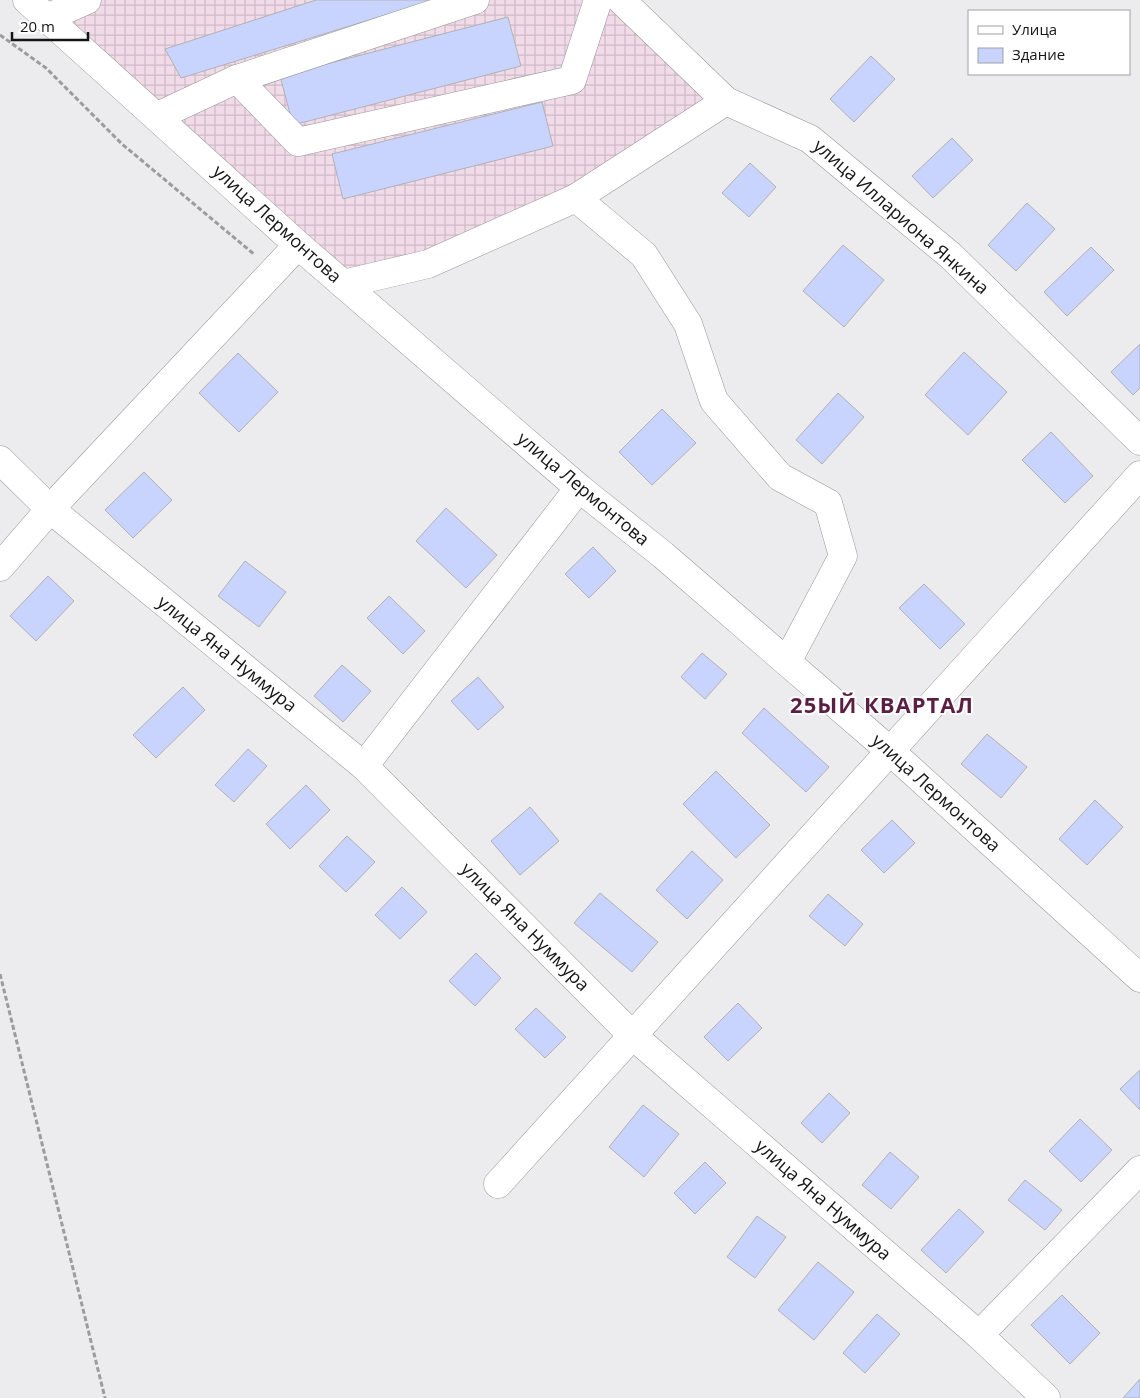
<svg xmlns="http://www.w3.org/2000/svg" width="1140" height="1398" font-family="'Open Sans',sans-serif">
<style>
.industrial{fill:url(#industrial-grid)}
.building{fill:#c8d4fe;stroke:#b1b1b3}
.lines{fill:none;stroke-linecap:round;stroke-linejoin:round}
.minor-casing{stroke:#979799;stroke-width:29}
.path{stroke:#9c9c9d;stroke-width:3;stroke-dasharray:5 2.5;stroke-linecap:butt}
.minor{stroke:#fff;stroke-width:28}
.labels{text-anchor:middle;stroke-width:4;stroke-linejoin:round;paint-order:stroke}
.street-label{font-size:18px;fill:#151516;stroke:#fff}
.district-label{font-size:22px;font-weight:bold;letter-spacing:1px;fill:#5c1f44;stroke:#fff}
</style>
<defs>
<pattern id="industrial-grid" width="8" height="8" patternUnits="userSpaceOnUse" patternTransform="scale(1.25)"><rect width="8" height="8" fill="#f1dbe8"/><path d="M0 4h8M4 0v8" fill="none" stroke="#cebbc6"/></pattern>
</defs>
<rect width="100%" height="100%" fill="#ececee"/>
<polygon class="industrial" points="27,0 621,0 726,101 576,198 343,284"/>
<g class="building">
<polygon points="316,0 434,0 181,78 165,49"/>
<polygon points="508,17 521,66 293,125 280,76"/>
<polygon points="871,56 895,79 854,122 830,99"/>
<polygon points="542,102 553,146 343,199 332,154"/>
<polygon points="952,138 973,160 933,198 912,176"/>
<polygon points="750,163 776,187 749,217 722,193"/>
<polygon points="1027,203 1055,229 1016,271 988,245"/>
<polygon points="843,245 884,280 844,327 803,291"/>
<polygon points="1091,247 1114,270 1067,316 1044,292"/>
<polygon points="1140,344 1140,388 1133,395 1111,372"/>
<polygon points="964,352 1007,392 968,435 925,395"/>
<polygon points="238,353 278,392 239,432 199,393"/>
<polygon points="838,393 864,417 822,464 796,440"/>
<polygon points="662,409 696,443 652,485 619,452"/>
<polygon points="1051,432 1093,476 1065,503 1022,460"/>
<polygon points="144,472 172,500 133,538 105,510"/>
<polygon points="446,508 497,555 466,588 416,541"/>
<polygon points="593,547 616,571 589,598 565,574"/>
<polygon points="245,561 286,592 259,627 218,596"/>
<polygon points="48,576 74,601 36,641 10,616"/>
<polygon points="924,584 965,624 940,649 899,608"/>
<polygon points="389,596 425,631 403,654 367,618"/>
<polygon points="702,653 727,674 705,699 681,677"/>
<polygon points="342,665 371,691 343,722 314,696"/>
<polygon points="478,677 504,707 478,730 451,701"/>
<polygon points="183,687 205,710 156,758 133,735"/>
<polygon points="764,708 829,767 806,792 742,733"/>
<polygon points="987,734 1027,767 1001,798 961,764"/>
<polygon points="248,749 267,766 234,802 215,785"/>
<polygon points="716,771 770,825 736,858 683,804"/>
<polygon points="306,785 330,810 290,849 266,824"/>
<polygon points="1095,800 1123,827 1087,865 1059,839"/>
<polygon points="530,807 559,841 520,875 491,841"/>
<polygon points="892,820 915,843 884,873 861,850"/>
<polygon points="347,836 375,862 346,892 319,866"/>
<polygon points="692,851 723,880 687,919 656,890"/>
<polygon points="402,887 427,912 400,939 375,915"/>
<polygon points="600,893 658,942 632,972 574,923"/>
<polygon points="828,894 863,924 845,946 809,916"/>
<polygon points="476,953 501,978 475,1006 449,981"/>
<polygon points="738,1003 762,1028 728,1061 704,1037"/>
<polygon points="536,1008 566,1037 545,1058 515,1029"/>
<polygon points="1140,1070 1140,1110 1120,1089"/>
<polygon points="829,1093 850,1113 822,1143 801,1123"/>
<polygon points="643,1105 679,1134 644,1177 609,1147"/>
<polygon points="1080,1119 1112,1150 1081,1182 1049,1151"/>
<polygon points="890,1152 919,1177 891,1209 862,1185"/>
<polygon points="705,1162 726,1183 695,1214 674,1193"/>
<polygon points="1025,1180 1062,1210 1045,1230 1008,1200"/>
<polygon points="959,1209 984,1232 946,1273 921,1250"/>
<polygon points="757,1216 786,1237 755,1278 727,1257"/>
<polygon points="818,1262 854,1292 814,1340 778,1310"/>
<polygon points="1062,1295 1100,1333 1070,1364 1031,1325"/>
<polygon points="877,1314 900,1334 865,1373 843,1353"/>
<polygon points="1140,1379 1140,1398 1123,1398"/>
</g>
<g class="lines">
<defs>
<g id="minor">
<polyline points="27,0 298,245 579,488 663,555 889,750 1140,978"/>
<polyline points="621,0 726,101 810,139 951,256 1140,441"/>
<polyline points="47,18 87,0"/>
<polyline points="237,79 298,142 572,80 598,0"/>
<polyline points="158,116 237,79 475,0"/>
<polyline points="576,198 644,255 688,324 714,401 780,477 828,503 843,556 787,662"/>
<polyline points="343,284 428,264 576,198 726,101"/>
<polyline points="0,460 50,509 364,766 632,1035 979,1335 1046,1398"/>
<polyline points="0,567 50,509 298,245"/>
<polyline points="364,766 579,488"/>
<polyline points="498,1184 1140,475"/>
<polyline points="979,1335 1140,1170"/>
</g>
</defs>
<use href="#minor" class="minor-casing"/>
<g class="path">
<polyline points="0,35 46,68 122,144 255,255"/>
<polyline points="0,974 105,1398"/>
</g>
<use href="#minor" class="minor"/>
</g>
<g class="labels">
<g class="street-label">
<text transform="translate(901 217) rotate(41)" y="6">улица Иллариона Янкина</text>
<text transform="translate(277 224) rotate(42)" y="6">улица Лермонтова</text>
<text transform="translate(583 489) rotate(40)" y="6">улица Лермонтова</text>
<text transform="translate(227 654) rotate(39)" y="6">улица Яна Нуммура</text>
<text transform="translate(936 793) rotate(42)" y="6">улица Лермонтова</text>
<text transform="translate(525 927) rotate(45)" y="6">улица Яна Нуммура</text>
<text transform="translate(823 1200) rotate(41)" y="6">улица Яна Нуммура</text>
</g>
<g class="district-label">
<text x="882" y="713">25ЫЙ КВАРТАЛ</text>
</g>
</g>
<rect x="968" y="10" width="162" height="65" fill="#ffffff" stroke="#a1a1a2"/>
<rect x="978" y="26" width="25" height="8" fill="#ffffff" stroke="#a1a1a2"/>
<text x="1012" y="35" font-size="15" fill="#151516">Улица</text>
<rect x="978" y="48" width="25" height="15" fill="#c8d4fe" stroke="#a1a1a2"/>
<text x="1012" y="60" font-size="15" fill="#151516">Здание</text>
<path d="M12 32v8h76v-8" fill="none" stroke="#151516" stroke-width="2.5"/>
<text x="20" y="32" font-size="15" fill="#151516" stroke="#ffffff" stroke-width="4" paint-order="stroke">20 m</text>
</svg>
